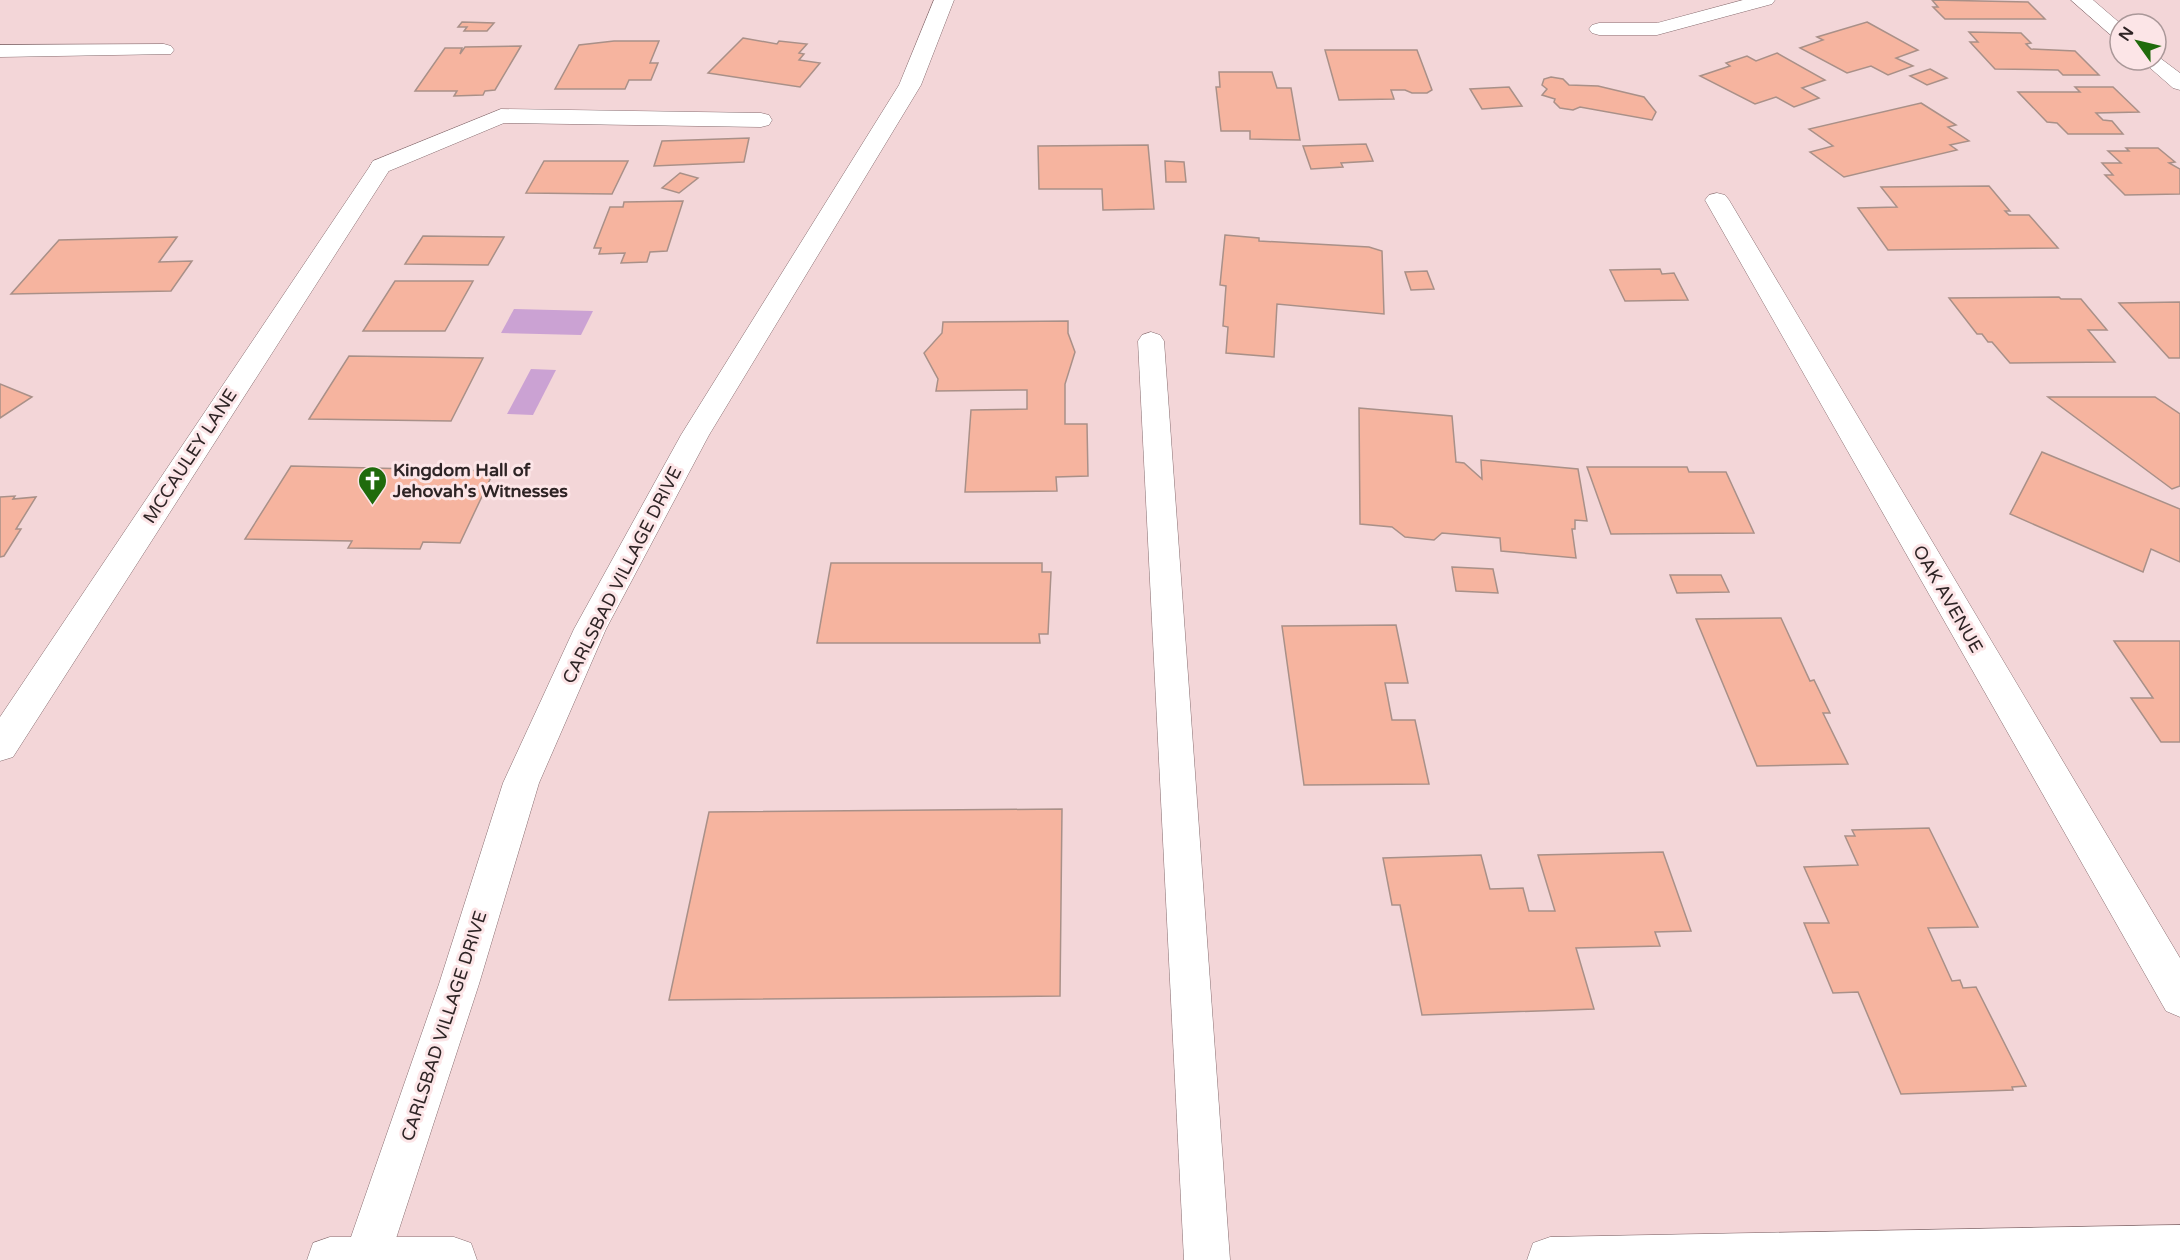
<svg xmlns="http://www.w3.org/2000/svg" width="2180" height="1260" font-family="'Varela Round',sans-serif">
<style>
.water{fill:#cba2d3}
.building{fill:#f6b49f;stroke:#a99088;stroke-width:1.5}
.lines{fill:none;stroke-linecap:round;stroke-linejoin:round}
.lane-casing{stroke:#876d70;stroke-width:1}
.street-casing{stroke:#876d70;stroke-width:1}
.secondary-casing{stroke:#876d70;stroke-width:1}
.primary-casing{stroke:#876d70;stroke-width:1}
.lane{fill:#fff;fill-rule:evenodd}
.street{fill:#fff;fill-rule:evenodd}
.secondary{fill:#fff;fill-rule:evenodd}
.primary{fill:#fff;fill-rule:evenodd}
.labels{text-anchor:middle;stroke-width:6;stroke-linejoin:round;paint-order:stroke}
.street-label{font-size:18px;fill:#2e2425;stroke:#fce5e7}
.poi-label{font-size:18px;font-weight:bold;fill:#2e2425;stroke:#fce5e7;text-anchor:start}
</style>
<rect width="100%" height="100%" fill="#f3d6d8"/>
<g class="water">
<polygon points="514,309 593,311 581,335 501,333"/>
<polygon points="531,369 556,370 533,415 507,414"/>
</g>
<g class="building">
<polygon points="1932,0 2028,2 2045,19 1945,19 1933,7 1938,7"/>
<polygon points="462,22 494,23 487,31 464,31 467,27 458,27"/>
<polygon points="1867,22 1918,50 1896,58 1913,66 1888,75 1871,66 1847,73 1800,48 1823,40 1817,37"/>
<polygon points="1969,32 2021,33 2031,43 2026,44 2031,49 2075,51 2099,75 2063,75 2058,70 1995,69 1970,42 1978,42"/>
<polygon points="743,38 777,44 779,41 807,44 799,53 804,54 799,60 820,63 800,87 708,73"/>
<polygon points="614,41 659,41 650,63 658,63 651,80 629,80 625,89 555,89 579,45"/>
<polygon points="521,46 495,90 485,91 483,95 454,96 457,91 415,91 445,48 462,48 460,54 465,47"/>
<polygon points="1325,50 1417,50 1432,90 1427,93 1412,93 1405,90 1391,90 1394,99 1339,100"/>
<polygon points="1777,53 1825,80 1802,88 1819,98 1794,107 1776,97 1755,104 1700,76 1730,66 1726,63 1747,56 1756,61"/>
<polygon points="1930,69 1947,78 1927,85 1910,76"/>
<polygon points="1219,72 1272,72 1277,88 1291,88 1300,140 1250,139 1250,131 1221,131 1216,87 1220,87"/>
<polygon points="1551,77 1563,79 1569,85 1598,86 1644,97 1656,112 1652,120 1580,107 1573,110 1560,108 1554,102 1555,99 1542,95 1547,89 1542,85 1544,79"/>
<polygon points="1509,87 1522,106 1482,109 1470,89"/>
<polygon points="2075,87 2113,87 2139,112 2096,113 2103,120 2112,121 2123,134 2068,134 2057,123 2047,122 2018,92 2080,92"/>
<polygon points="1921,103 1956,125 1948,127 1969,141 1950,145 1957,150 1844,177 1810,152 1833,146 1809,129"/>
<polygon points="749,138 744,162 654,166 662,141"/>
<polygon points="1366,144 1373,161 1341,163 1343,167 1311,169 1303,146"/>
<polygon points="1148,145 1154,209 1103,210 1102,189 1039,189 1038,146"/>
<polygon points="2126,148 2158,148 2175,162 2169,163 2180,169 2180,194 2125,195 2105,175 2113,175 2102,163 2121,163 2108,151 2129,151"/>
<polygon points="544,161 628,161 612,194 526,193"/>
<polygon points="1165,161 1184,162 1186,182 1166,182"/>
<polygon points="680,173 698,178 679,193 662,188"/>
<polygon points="1989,186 2010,211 2005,211 2009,215 2029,215 2058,248 1888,250 1858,208 1897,207 1881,187"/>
<polygon points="683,201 667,251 650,252 647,262 621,263 625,253 599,254 601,248 594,248 610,207 623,207 624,202"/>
<polygon points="1225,235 1259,238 1259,241 1369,247 1382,251 1384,314 1277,304 1274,357 1226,353 1228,327 1223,326 1226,286 1220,285"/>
<polygon points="423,236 504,237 488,265 405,264"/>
<polygon points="177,237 159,262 192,261 171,291 11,294 59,240"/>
<polygon points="1660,269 1662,274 1674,273 1688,300 1625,301 1610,270"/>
<polygon points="1427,271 1434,289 1411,290 1405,272"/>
<polygon points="395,281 473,281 445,331 363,331"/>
<polygon points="2059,297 2061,299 2081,299 2107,330 2088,330 2115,362 2010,363 1992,342 1988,342 1982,334 1977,334 1949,298"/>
<polygon points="2180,302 2180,358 2169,358 2119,303"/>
<polygon points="1068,321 1068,333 1075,352 1065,384 1065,424 1087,424 1088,476 1056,477 1057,491 965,492 971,410 1027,409 1027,390 936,391 938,379 924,353 942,333 943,322"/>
<polygon points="349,356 483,358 451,421 309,419"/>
<polygon points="0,384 32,397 0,418"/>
<polygon points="2048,397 2155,397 2180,414 2180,486 2172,489"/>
<polygon points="1359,408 1452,416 1456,462 1464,463 1482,479 1481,460 1578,469 1587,521 1575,520 1575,529 1572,529 1576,558 1501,551 1500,538 1442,533 1434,540 1405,537 1392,527 1360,524"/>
<polygon points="2042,452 2180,509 2180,562 2151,549 2143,572 2010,514"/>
<polygon points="291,466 494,471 460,543 423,542 420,549 348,548 352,541 245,539"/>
<polygon points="1587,467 1687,467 1689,472 1726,472 1754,533 1611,534"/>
<polygon points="15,496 13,499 36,497 16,529 21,529 4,556 0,557 0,497"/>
<polygon points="831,563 1042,563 1042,572 1051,572 1048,634 1039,634 1040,643 817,643"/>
<polygon points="1452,567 1493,569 1498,593 1456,591"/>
<polygon points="1670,575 1721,575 1729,592 1677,593"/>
<polygon points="1781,618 1810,681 1814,680 1830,713 1823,713 1848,764 1757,766 1696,619"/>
<polygon points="1396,625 1408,683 1385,683 1392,720 1415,720 1429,784 1304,785 1282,626"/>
<polygon points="2114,641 2180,641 2180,742 2161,742 2131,698 2153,698"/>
<polygon points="1062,809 1060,996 669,1000 709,812"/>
<polygon points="1929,828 1978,927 1928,928 1952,981 1960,980 1963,988 1976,987 2026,1086 2012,1087 2013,1090 1901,1094 1858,992 1833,993 1804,923 1829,923 1804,867 1858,865 1845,836 1855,836 1852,830"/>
<polygon points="1663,852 1691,931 1655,932 1660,946 1576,948 1594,1009 1422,1015 1400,905 1392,905 1383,858 1481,855 1490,889 1523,888 1529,911 1555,911 1538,855"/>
</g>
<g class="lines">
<defs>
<g id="lane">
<polygon points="164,44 171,46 174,50 171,54 0,57 0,45"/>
<polygon points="501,109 761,113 769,115 772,120 769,125 761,127 504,123 389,171 373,171 370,166 373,161"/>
<polygon points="1151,332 1160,335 1164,341 1230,1260 1184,1260 1138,341 1142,335"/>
</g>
<g id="street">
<polygon points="1743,0 1775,0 1772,4 1657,35 1599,35 1592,33 1589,29 1592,25 1599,23 1657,23"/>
<polygon points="2071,0 2093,0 2121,24 2120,39 2113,37"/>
<polygon points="2156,55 2180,73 2180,90 2173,88 2141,60 2156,60"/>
<polygon points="381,159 389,161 392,166 13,757 0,761 0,717 370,166 373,161"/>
<polygon points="1717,193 1725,195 1729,200 2180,958 2180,1017 2166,1011 1705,200 1709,195"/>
</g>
<g id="secondary">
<polygon points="2180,1225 2180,1260 1527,1260 1533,1243 1550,1237"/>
<polygon points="330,1237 454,1237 471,1243 477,1260 307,1260 313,1243"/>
</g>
<polygon id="primary" points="934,0 954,0 921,85 709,435 606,629 539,783 479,984 389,1260 343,1260 439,984 503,783 574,629 681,435 899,85"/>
</defs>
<use href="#lane" class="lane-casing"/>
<use href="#street" class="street-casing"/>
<use href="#secondary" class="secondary-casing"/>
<use href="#primary" class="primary-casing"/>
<use href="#lane" class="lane"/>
<use href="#street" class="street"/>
<use href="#secondary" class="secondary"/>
<use href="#primary" class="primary"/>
</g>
<defs>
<symbol id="church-pin" viewBox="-11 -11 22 30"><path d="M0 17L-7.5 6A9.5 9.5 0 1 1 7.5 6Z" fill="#206b0c" stroke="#fce5e7"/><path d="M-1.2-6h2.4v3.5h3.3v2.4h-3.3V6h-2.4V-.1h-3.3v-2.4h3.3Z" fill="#fff"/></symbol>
</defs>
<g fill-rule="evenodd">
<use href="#church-pin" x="356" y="464" width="33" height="45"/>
</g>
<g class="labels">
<g class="street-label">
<text transform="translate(190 456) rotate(-57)" y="6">MCCAULEY LANE</text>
<text transform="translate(622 575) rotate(-63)" y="6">CARLSBAD VILLAGE DRIVE</text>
<text transform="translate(1948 599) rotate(60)" y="6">OAK AVENUE</text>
<text transform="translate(444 1026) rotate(-72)" y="6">CARLSBAD VILLAGE DRIVE</text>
</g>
<g class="poi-label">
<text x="393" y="476">Kingdom Hall of<tspan x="393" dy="21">Jehovah's Witnesses</tspan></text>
</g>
</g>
<g transform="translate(2138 42) rotate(304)"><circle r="28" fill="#fce5e7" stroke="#aa9899" stroke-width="1.5"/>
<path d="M0-4.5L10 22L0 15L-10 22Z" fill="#206b0c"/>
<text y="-9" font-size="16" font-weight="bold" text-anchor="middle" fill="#2e2425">N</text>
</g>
</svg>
